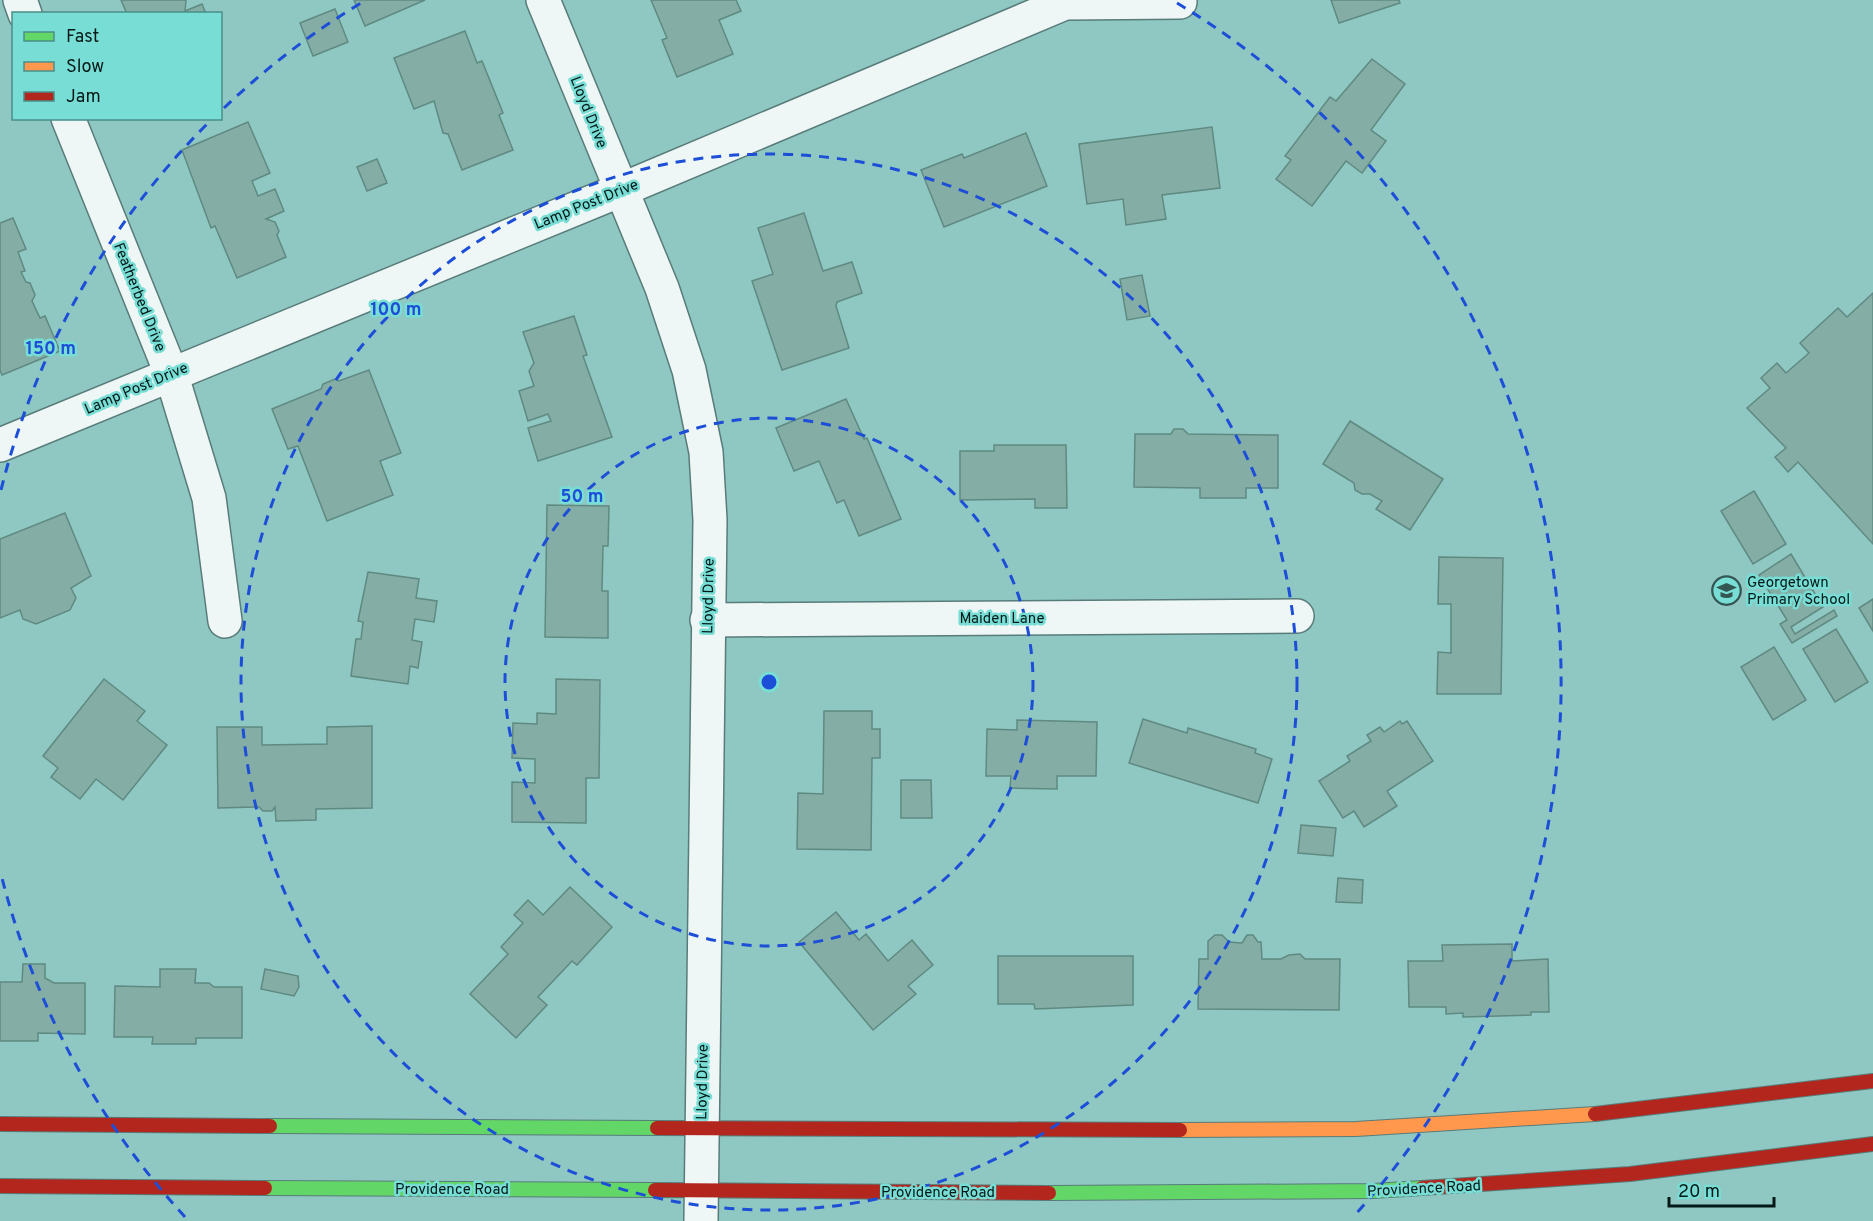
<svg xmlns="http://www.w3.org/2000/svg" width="1873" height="1221" font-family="Overpass,sans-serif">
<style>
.building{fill:#83ada5;stroke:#5f8a82;stroke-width:1.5}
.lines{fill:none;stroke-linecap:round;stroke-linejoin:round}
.street-casing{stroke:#587c79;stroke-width:36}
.fast-casing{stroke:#587c79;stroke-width:16}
.slow-casing{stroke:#587c79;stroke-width:16}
.jam-casing{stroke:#587c79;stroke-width:16}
.street{stroke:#eef7f6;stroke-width:33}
.fast{stroke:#63d668;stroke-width:14}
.slow{stroke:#ff974d;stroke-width:14}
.jam{stroke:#b3261e;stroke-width:14}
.ring{fill:none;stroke:#1d4ed8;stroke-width:3;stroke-dasharray:10 8}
.labels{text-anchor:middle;stroke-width:5;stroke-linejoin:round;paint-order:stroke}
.street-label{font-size:15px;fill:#031917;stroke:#78ded5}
.poi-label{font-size:15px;fill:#031917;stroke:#78ded5;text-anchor:start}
.centre{fill:#1d4ed8;stroke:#78ded5;stroke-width:3}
.ring-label{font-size:18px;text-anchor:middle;font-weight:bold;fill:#1d4ed8;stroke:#78ded5;stroke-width:5;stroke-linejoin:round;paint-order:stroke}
</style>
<rect width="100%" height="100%" fill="#8fc7c2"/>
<g class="building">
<polygon points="121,0 186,0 185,11 202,4 206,14 127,14"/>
<polygon points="354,0 425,0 365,26"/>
<polygon points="651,0 736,0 741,11 719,20 733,54 677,77 662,40 667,38"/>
<polygon points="1331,0 1399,0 1400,3 1339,23"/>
<polygon points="335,9 348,42 313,56 300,23"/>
<polygon points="465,31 477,63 482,61 503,113 499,115 513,150 462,170 448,134 443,133 434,101 414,109 394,58"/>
<polygon points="1372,59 1405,84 1371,130 1386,141 1362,173 1346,161 1312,206 1276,179 1291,160 1285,156 1330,97 1336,101"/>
<polygon points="248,122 270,173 252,181 258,196 275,189 284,211 266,219 275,222 279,231 277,235 286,257 237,278 215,226 211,228 182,150"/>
<polygon points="1212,127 1220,188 1162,195 1166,219 1126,225 1123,199 1087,204 1079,144"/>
<polygon points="1026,133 1047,186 944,227 921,170 962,154 964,158"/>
<polygon points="377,159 387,183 367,191 357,167"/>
<polygon points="804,213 823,271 852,262 862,293 837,302 836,306 849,348 782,370 752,281 773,274 758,228"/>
<polygon points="13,218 26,249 18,252 25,271 21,272 26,282 30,283 35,295 32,301 40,318 45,316 60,351 2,375 0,370 0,223"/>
<polygon points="1142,275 1150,316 1127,320 1120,279"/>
<polygon points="1873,293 1873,544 1798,462 1788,472 1775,457 1786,448 1747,408 1770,388 1761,378 1777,363 1786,373 1809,353 1800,343 1838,308 1847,317"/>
<polygon points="574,316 587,355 583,356 612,437 538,461 528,428 551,421 548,414 528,421 519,391 534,386 529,371 534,363 523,332"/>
<polygon points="369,370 401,453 380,461 393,495 327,521 298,446 288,449 272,409 321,389 323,384 335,379 339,381"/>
<polygon points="846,399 864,439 867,438 901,519 859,536 844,500 837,503 819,461 794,471 776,428"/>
<polygon points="1350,421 1443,479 1410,530 1376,509 1382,501 1370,494 1362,494 1355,490 1354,483 1323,464"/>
<polygon points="1174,429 1183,429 1188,434 1278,435 1278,488 1246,488 1246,498 1200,498 1200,488 1134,487 1135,434 1171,434"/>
<polygon points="994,445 1066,445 1067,508 1035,508 1035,499 960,500 960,451 994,451"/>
<polygon points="1754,491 1786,544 1753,564 1721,511"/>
<polygon points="547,505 609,506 608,546 603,546 602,591 608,591 608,638 545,637"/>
<polygon points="65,513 91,576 71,588 76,598 70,610 36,624 23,619 20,610 0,618 0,539"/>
<polygon points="1791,554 1823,607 1791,627 1795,634 1834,610 1837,616 1792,643 1780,624 1787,620 1759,575"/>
<polygon points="1439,557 1503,558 1501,694 1437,694 1438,652 1451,653 1451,604 1438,604"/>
<polygon points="368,572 419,579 416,598 437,601 434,622 415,619 412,640 422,642 418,668 410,666 408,684 351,676 356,639 361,639 363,622 358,621"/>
<polygon points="1873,599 1873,631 1859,608"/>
<polygon points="1836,629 1868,682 1835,702 1803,649"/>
<polygon points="1774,647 1806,700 1773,720 1741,667"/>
<polygon points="104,679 145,711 137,721 167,745 123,800 96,779 80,799 51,777 58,768 43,756"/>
<polygon points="556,679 600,680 599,778 586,778 586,823 512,822 512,782 535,783 535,759 512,758 513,723 537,724 537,713 556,714"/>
<polygon points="824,711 872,711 872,729 880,729 880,758 872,758 871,850 797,849 798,793 823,794"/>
<polygon points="1143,719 1187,733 1188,728 1256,749 1255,753 1272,759 1258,803 1129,763"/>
<polygon points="1017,720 1097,722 1096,776 1057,776 1057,789 1010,788 1011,776 986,776 987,729 1017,730"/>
<polygon points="1400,721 1402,724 1407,721 1433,761 1387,791 1397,806 1364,827 1354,811 1343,818 1319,781 1350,761 1347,756 1371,741 1367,735 1380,727 1384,732"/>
<polygon points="372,726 372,808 316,809 316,820 276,821 275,807 272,811 263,811 259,807 218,808 217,727 262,727 262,745 327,744 327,727"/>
<polygon points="901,780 931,780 932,818 901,818"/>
<polygon points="1301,825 1336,828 1333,856 1298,853"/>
<polygon points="1338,878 1363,880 1362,903 1336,902"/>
<polygon points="570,887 612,927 577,965 572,961 538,997 547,1005 516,1038 470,994 508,954 501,947 523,923 514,915 528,900 543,915"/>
<polygon points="836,912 859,940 866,934 888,961 912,940 933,965 908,986 916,994 873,1030 799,942"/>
<polygon points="1215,935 1222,935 1229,942 1242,943 1247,935 1253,935 1258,942 1261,942 1262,959 1281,959 1289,955 1300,954 1305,959 1340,959 1339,1010 1198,1009 1199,959 1208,959 1208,941"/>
<polygon points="1512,944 1512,961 1548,959 1549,1012 1531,1012 1531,1015 1463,1017 1463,1013 1446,1014 1446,1007 1409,1007 1408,961 1443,961 1442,945"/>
<polygon points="998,956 1133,956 1133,1005 1035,1009 1034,1004 998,1004"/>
<polygon points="23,964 45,964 45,978 54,983 85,983 85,1034 38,1033 38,1041 0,1041 0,982 22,982"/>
<polygon points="160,969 196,969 195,983 209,983 214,987 242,987 242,1038 196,1038 196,1044 152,1044 153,1037 114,1037 115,986 160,987"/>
<polygon points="265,969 298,976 299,987 294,996 261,989"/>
</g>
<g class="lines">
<defs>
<g id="street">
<polyline points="20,0 25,14"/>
<polyline points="543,0 662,288 689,370 706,452 710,520 701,1221"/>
<polyline points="68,118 171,373 209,498 225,621"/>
<polyline points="0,445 621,190 1065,3 1180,2"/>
<polyline points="707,620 1297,616"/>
</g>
<g id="fast">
<polyline points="270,1126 657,1128"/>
<polyline points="265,1188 655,1190"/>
<polyline points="1049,1193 1373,1191 1422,1188"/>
</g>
<polyline id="slow" points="1180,1130 1356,1129 1595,1114"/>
<g id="jam">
<polyline points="1595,1114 1873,1081"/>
<polyline points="0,1124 270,1126"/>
<polyline points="657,1128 1180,1130"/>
<polyline points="0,1186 265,1188"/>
<polyline points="1422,1188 1630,1174 1873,1144"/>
<polyline points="655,1190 1049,1193"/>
</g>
</defs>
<use href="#street" class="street-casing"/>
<use href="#fast" class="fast-casing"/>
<use href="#slow" class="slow-casing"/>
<use href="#jam" class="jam-casing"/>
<use href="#street" class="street"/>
<use href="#fast" class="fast"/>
<use href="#slow" class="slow"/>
<use href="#jam" class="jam"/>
</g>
<g class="ring">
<circle cx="769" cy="682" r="264"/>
<circle cx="769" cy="682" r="528"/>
<path d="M185 1217A792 792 0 0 1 1 874M1 490A792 792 0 0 1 209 122M224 108A792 792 0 0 1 361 3M1177 3A792 792 0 0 1 1353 1217"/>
</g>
<defs>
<symbol id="school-ring" viewBox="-11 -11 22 22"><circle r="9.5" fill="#78ded5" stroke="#345653" stroke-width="1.5"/><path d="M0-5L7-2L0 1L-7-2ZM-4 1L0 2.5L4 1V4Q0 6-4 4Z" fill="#345653"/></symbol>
</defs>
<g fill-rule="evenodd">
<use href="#school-ring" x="1710" y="574" width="33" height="33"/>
</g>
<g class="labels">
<g class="street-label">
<text transform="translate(589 112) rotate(68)" y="5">Lloyd Drive</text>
<text transform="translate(586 204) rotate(-22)" y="5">Lamp Post Drive</text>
<text transform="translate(140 297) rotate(68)" y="5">Featherbed Drive</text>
<text transform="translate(136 388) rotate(-23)" y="5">Lamp Post Drive</text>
<text transform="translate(708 596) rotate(-89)" y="5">Lloyd Drive</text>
<text x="1002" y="623">Maiden Lane</text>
<text transform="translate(702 1082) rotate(-89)" y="5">Lloyd Drive</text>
<text transform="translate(1424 1188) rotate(-3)" y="5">Providence Road</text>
<text x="452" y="1194">Providence Road</text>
<text x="938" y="1197">Providence Road</text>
</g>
<g class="poi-label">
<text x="1747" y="587">Georgetown<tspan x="1747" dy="17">Primary School</tspan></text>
</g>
</g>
<circle cx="769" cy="682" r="9" class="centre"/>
<g class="ring-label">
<text x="396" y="315">100 m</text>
<text x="51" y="354">150 m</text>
<text x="582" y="502">50 m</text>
</g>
<rect x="12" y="12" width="210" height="108" fill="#78ded5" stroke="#498f89" stroke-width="1.5"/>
<rect x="24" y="32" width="30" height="9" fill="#63d668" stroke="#498f89" stroke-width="1.5"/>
<text x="66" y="42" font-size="18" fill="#031917">Fast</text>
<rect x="24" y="62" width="30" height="9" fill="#ff974d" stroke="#498f89" stroke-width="1.5"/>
<text x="66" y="72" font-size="18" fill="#031917">Slow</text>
<rect x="24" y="92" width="30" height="9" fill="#b3261e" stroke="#498f89" stroke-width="1.5"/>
<text x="66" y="102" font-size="18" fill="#031917">Jam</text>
<path d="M1669 1197v9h105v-9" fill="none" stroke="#031917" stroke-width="3"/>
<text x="1678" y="1197" font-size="18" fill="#031917" stroke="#78ded5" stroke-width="4.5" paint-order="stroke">20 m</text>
</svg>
